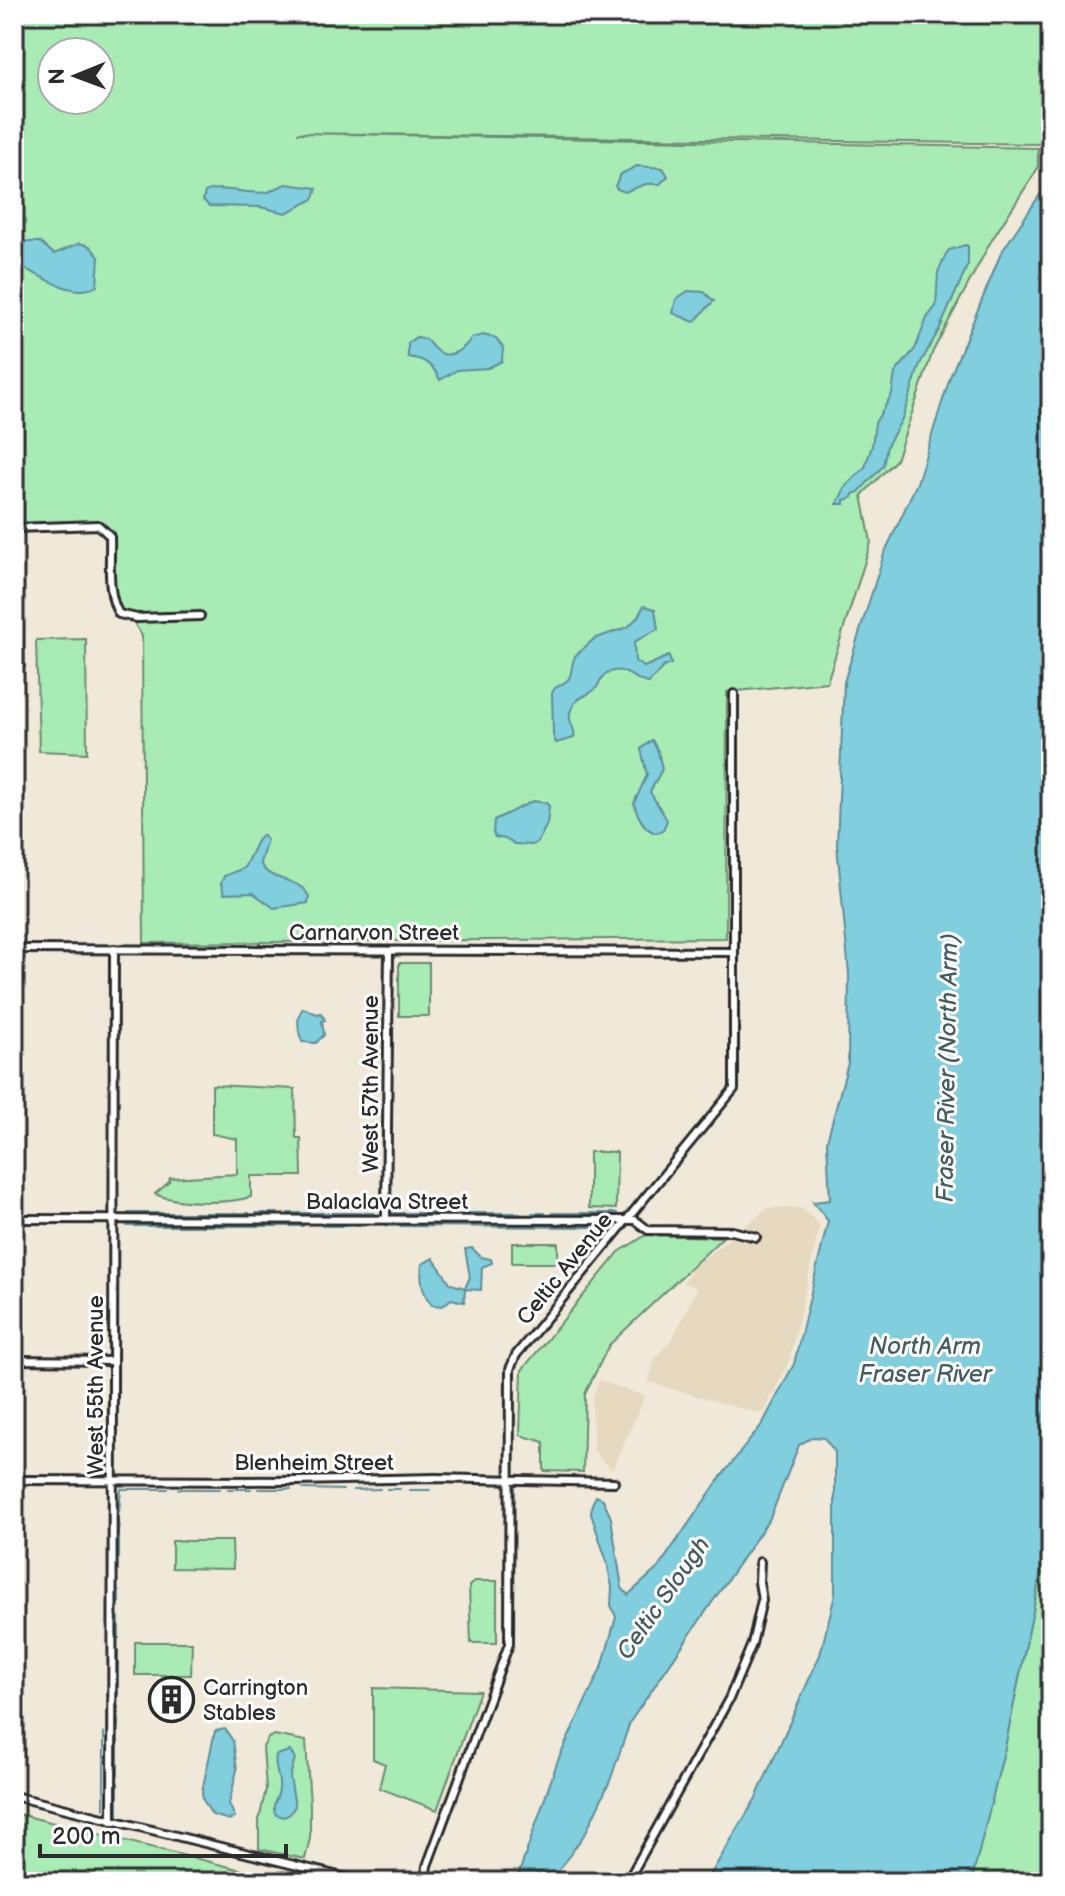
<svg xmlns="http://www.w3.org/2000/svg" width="1065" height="1896" font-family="'Balsamiq Sans',sans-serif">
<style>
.built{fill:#e6d9c0}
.green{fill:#a9ebb5;stroke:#6a8b70;stroke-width:2;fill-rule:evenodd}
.water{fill:#81cedf;stroke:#5f8d97;stroke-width:2}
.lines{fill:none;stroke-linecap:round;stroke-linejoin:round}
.stream{stroke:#5f8d97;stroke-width:2}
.street-casing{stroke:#2b2b2b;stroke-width:12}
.street{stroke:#fff;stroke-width:6}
.labels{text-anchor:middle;stroke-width:6;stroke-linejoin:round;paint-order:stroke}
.street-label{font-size:22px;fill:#2b2b2b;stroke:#fff}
.poi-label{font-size:22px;fill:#2b2b2b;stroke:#fff;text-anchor:start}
.water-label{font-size:24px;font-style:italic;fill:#455c61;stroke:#fff}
</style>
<rect width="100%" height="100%" fill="#f0e9da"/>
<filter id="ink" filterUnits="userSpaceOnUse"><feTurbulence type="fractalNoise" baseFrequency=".0125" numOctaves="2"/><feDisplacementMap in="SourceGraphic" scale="16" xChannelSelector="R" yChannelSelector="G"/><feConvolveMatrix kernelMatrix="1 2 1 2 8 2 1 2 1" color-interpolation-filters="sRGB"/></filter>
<g filter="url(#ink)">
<g class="built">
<polygon points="768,1208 802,1208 820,1225 789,1362 764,1412 756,1413 648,1382 655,1359 673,1337 697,1288 683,1283 693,1267"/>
<polygon points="599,1380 645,1396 613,1469 605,1464 593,1450 592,1400"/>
</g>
<g class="green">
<path d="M14,14h1037v107l-10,23 -744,-11 741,15v20l-48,75 -57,108 -37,109 -34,35 9,47 -44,140 -100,10 -1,246 -582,5 -2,-307 -11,-18 -12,-4 -6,-9 -3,-69 -12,-11 -84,-1zM52,52h48v48h-48z"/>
<polygon points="14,625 23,625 25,667 14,668"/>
<polygon points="86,639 87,753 39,751 36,640"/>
<rect x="399" y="963" width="30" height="53"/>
<path d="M212,1085l83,4 1,49h5l1,38h-51v21c-24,7 -73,7 -96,-3l14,-12 1,-4 67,-4v-35l-25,-5z"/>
<polygon points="589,1152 617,1152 616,1209 589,1208"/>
<polygon points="646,1235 723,1237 609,1345 585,1394 583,1472 544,1471 544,1442 520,1435 522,1370 619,1252"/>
<rect x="512" y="1243" width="46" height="20"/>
<polygon points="1051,1522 1051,1882 971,1882 1005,1747"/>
<polygon points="172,1541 232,1541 233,1569 172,1568"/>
<polygon points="475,1581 497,1581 497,1643 471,1643 469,1586"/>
<polygon points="135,1642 192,1642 191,1675 135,1675"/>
<polygon points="373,1688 480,1691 437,1810 379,1788 385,1764 373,1759"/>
<polygon points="274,1735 306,1741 310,1805 310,1838 305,1859 259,1849 259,1820 266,1789 263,1747 268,1738"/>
<polygon points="14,1813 290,1882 14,1882"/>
</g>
<g class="water">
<polygon points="637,166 663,168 668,176 660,184 646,184 625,192 617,189 615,186 621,174"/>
<polygon points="1051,174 1051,1522 1005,1747 972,1880 971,1882 706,1882 756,1798 820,1655 835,1595 835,1452 824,1438 813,1437 799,1445 770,1518 630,1722 610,1781 586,1832 555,1876 537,1873 535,1882 516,1882 558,1760 603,1664 616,1617 611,1605 612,1587 607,1562 591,1514 592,1504 596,1496 603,1499 611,1518 622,1588 628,1595 658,1568 720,1478 763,1423 794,1364 828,1221 813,1202 830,1200 827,1141 848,1063 849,974 837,845 844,682 884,554 917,483 950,377 991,278 1001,253 1047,184"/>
<path d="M286,184l31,4 -3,10 -6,4 -22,11 -26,-6 -51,-1 -6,-6 2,-8c13,-8 46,4 63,0 6,-2 12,-6 18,-8z"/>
<path d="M14,237l12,5h14l14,12 26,-11 10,3 9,11 -2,29c-24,14 -59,-13 -83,-22z"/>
<polygon points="965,245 968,246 968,264 963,276 940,328 920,364 903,417 887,446 883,466 859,492 853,494 852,498 844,500 844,504 837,504 846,486 865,467 872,446 875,423 892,394 895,373 915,349 927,318 936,306 938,272 946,254 949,250"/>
<polygon points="688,291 704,292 714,301 694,322 673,313 676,299"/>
<path d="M483,335l12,3 8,9 -1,14 -14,7 -31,2 -17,10c-7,-15 -15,-21 -32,-23v-14l8,-6c13,0 12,8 21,14 12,9 28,-2 34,-13z"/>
<path d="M644,606l11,3 3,20 -24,13 1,19 9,6 25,-11 2,8 -8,3 -14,16c-16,-2 -27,-21 -44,-8 -6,5 -6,12 -11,15 -8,7 -19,7 -23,20 -5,12 6,18 3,28l-18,5 -3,-8 -1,-42 3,-5c23,-12 12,-12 20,-32l19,-17 34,-12 9,-9z"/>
<path d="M652,740l6,11 4,18 -12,23 17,28 -4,10 -7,3c-12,-3 -19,-18 -22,-30l13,-28 -6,-26z"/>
<polygon points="533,801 546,803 549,806 547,824 538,842 532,845 514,844 505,839 495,837 493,833 494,820"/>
<path d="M262,835l5,5 -7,23c10,21 37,12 49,33l-1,7 -34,5 -21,-15 -29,1 -3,-10 3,-8 20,-8 13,-27z"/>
<path d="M303,1008l14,6 4,-1 4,7 -3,1 2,14 -8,8 -14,-1c-4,-11 -6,-25 1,-34z"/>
<path d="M472,1248l9,9 10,2 1,4 -10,4 -1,23 -16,-1 -1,13 -13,-3 -8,7 -11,-1c-11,-12 -12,-26 -10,-41l11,-6 18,26 14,4 5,-11 -5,-28z"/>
<polygon points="225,1729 233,1741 235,1755 237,1770 229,1804 235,1817 229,1820 212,1815 203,1800 202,1791 215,1731"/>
<path d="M290,1751l5,7 -5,19 5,29 -5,8 -6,3 -8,-2c-6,-12 2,-14 3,-26 2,-11 -6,-21 -3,-34z"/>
</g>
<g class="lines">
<g class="stream">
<polyline points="128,1213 249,1213"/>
<polyline points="256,1213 278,1213"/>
<polyline points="288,1213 374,1213"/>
<polyline points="393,1213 442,1213"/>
<polyline points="463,1213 520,1213"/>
<polyline points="532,1213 545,1213"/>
<polyline points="552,1213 617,1213"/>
<polyline points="127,1226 303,1226"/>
<polyline points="322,1226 360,1226"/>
<polyline points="386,1226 592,1227"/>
<polyline points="178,1489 220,1489"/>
<polyline points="228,1489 251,1489"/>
<polyline points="259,1489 291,1489"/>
<polyline points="303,1489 343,1490"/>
<polyline points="387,1489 400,1489"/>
<polyline points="353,1490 380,1489"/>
<polyline points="410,1490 430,1490"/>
<polyline points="119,1512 121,1489 168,1489"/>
<polyline points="119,1558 119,1517"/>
<polyline points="119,1607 119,1592"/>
<polyline points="119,1638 119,1617"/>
<polyline points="118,1650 118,1696"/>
<polyline points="104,1733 104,1809"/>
<polyline points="118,1775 118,1707"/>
<polyline points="118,1815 118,1783"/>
<polyline points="126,1820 180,1833"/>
<polyline points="188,1835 243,1848"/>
</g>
<defs>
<g id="street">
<path d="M14,528l84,-3 12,11c1,24 -4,57 9,78l18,4 63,-2"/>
<polyline points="14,949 733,952"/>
<polyline points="386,1218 389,951"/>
<polyline points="14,1219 626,1220 635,1220 648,1230 732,1231 756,1237"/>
<polyline points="14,1360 113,1361"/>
<polyline points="14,1480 296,1481 435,1478 614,1482"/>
<polyline points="14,1796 363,1882"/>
<polyline points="112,1821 114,949"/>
<polyline points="425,1882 427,1866 509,1644 510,1369 516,1355 734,1089 734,694"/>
<polyline points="627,1882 729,1699 752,1644 762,1600 759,1582 760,1562"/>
</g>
</defs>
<use href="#street" class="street-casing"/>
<use href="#street" class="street"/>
</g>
</g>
<defs>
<symbol id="building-ring" viewBox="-11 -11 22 22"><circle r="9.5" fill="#fff" stroke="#2b2b2b" stroke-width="1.5"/><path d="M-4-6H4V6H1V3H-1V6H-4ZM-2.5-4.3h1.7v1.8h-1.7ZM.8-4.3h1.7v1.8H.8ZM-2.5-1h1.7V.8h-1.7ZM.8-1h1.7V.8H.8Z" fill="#2b2b2b"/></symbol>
</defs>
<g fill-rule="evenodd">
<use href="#building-ring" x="146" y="1674" width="51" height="51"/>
</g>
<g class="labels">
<g class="street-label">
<text x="374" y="940">Carnarvon Street</text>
<text transform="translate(370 1084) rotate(-90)" y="8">West 57th Avenue</text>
<text x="387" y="1209">Balaclava Street</text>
<text transform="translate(564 1268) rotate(-51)" y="8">Celtic Avenue</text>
<text transform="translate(95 1385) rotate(-90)" y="8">West 55th Avenue</text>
<text x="314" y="1470">Blenheim Street</text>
</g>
<g class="poi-label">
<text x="203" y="1695">Carrington<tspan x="203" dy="25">Stables</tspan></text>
</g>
<g class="water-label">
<text transform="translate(947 1068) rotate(-89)" y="8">Fraser River (North Arm)</text>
<text x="925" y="1354">North Arm<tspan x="925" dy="28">Fraser River</tspan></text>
<text transform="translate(663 1598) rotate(-55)" y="8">Celtic Slough</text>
</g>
</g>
<rect width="1065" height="1896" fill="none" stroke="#fff" stroke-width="48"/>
<rect x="24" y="24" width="1017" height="1848" fill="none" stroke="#2b2b2b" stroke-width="3" filter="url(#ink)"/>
<g transform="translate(76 76) rotate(269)"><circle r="38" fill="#ffffff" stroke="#aaaaaa" stroke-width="2"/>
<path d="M0-6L14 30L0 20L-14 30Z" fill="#2b2b2b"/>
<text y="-12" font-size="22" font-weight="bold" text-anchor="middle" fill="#2b2b2b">N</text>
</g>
<path d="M40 1844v12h246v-12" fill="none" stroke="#2b2b2b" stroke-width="4"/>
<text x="52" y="1844" font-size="24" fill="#2b2b2b" stroke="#ffffff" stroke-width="6" paint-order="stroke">200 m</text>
</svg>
